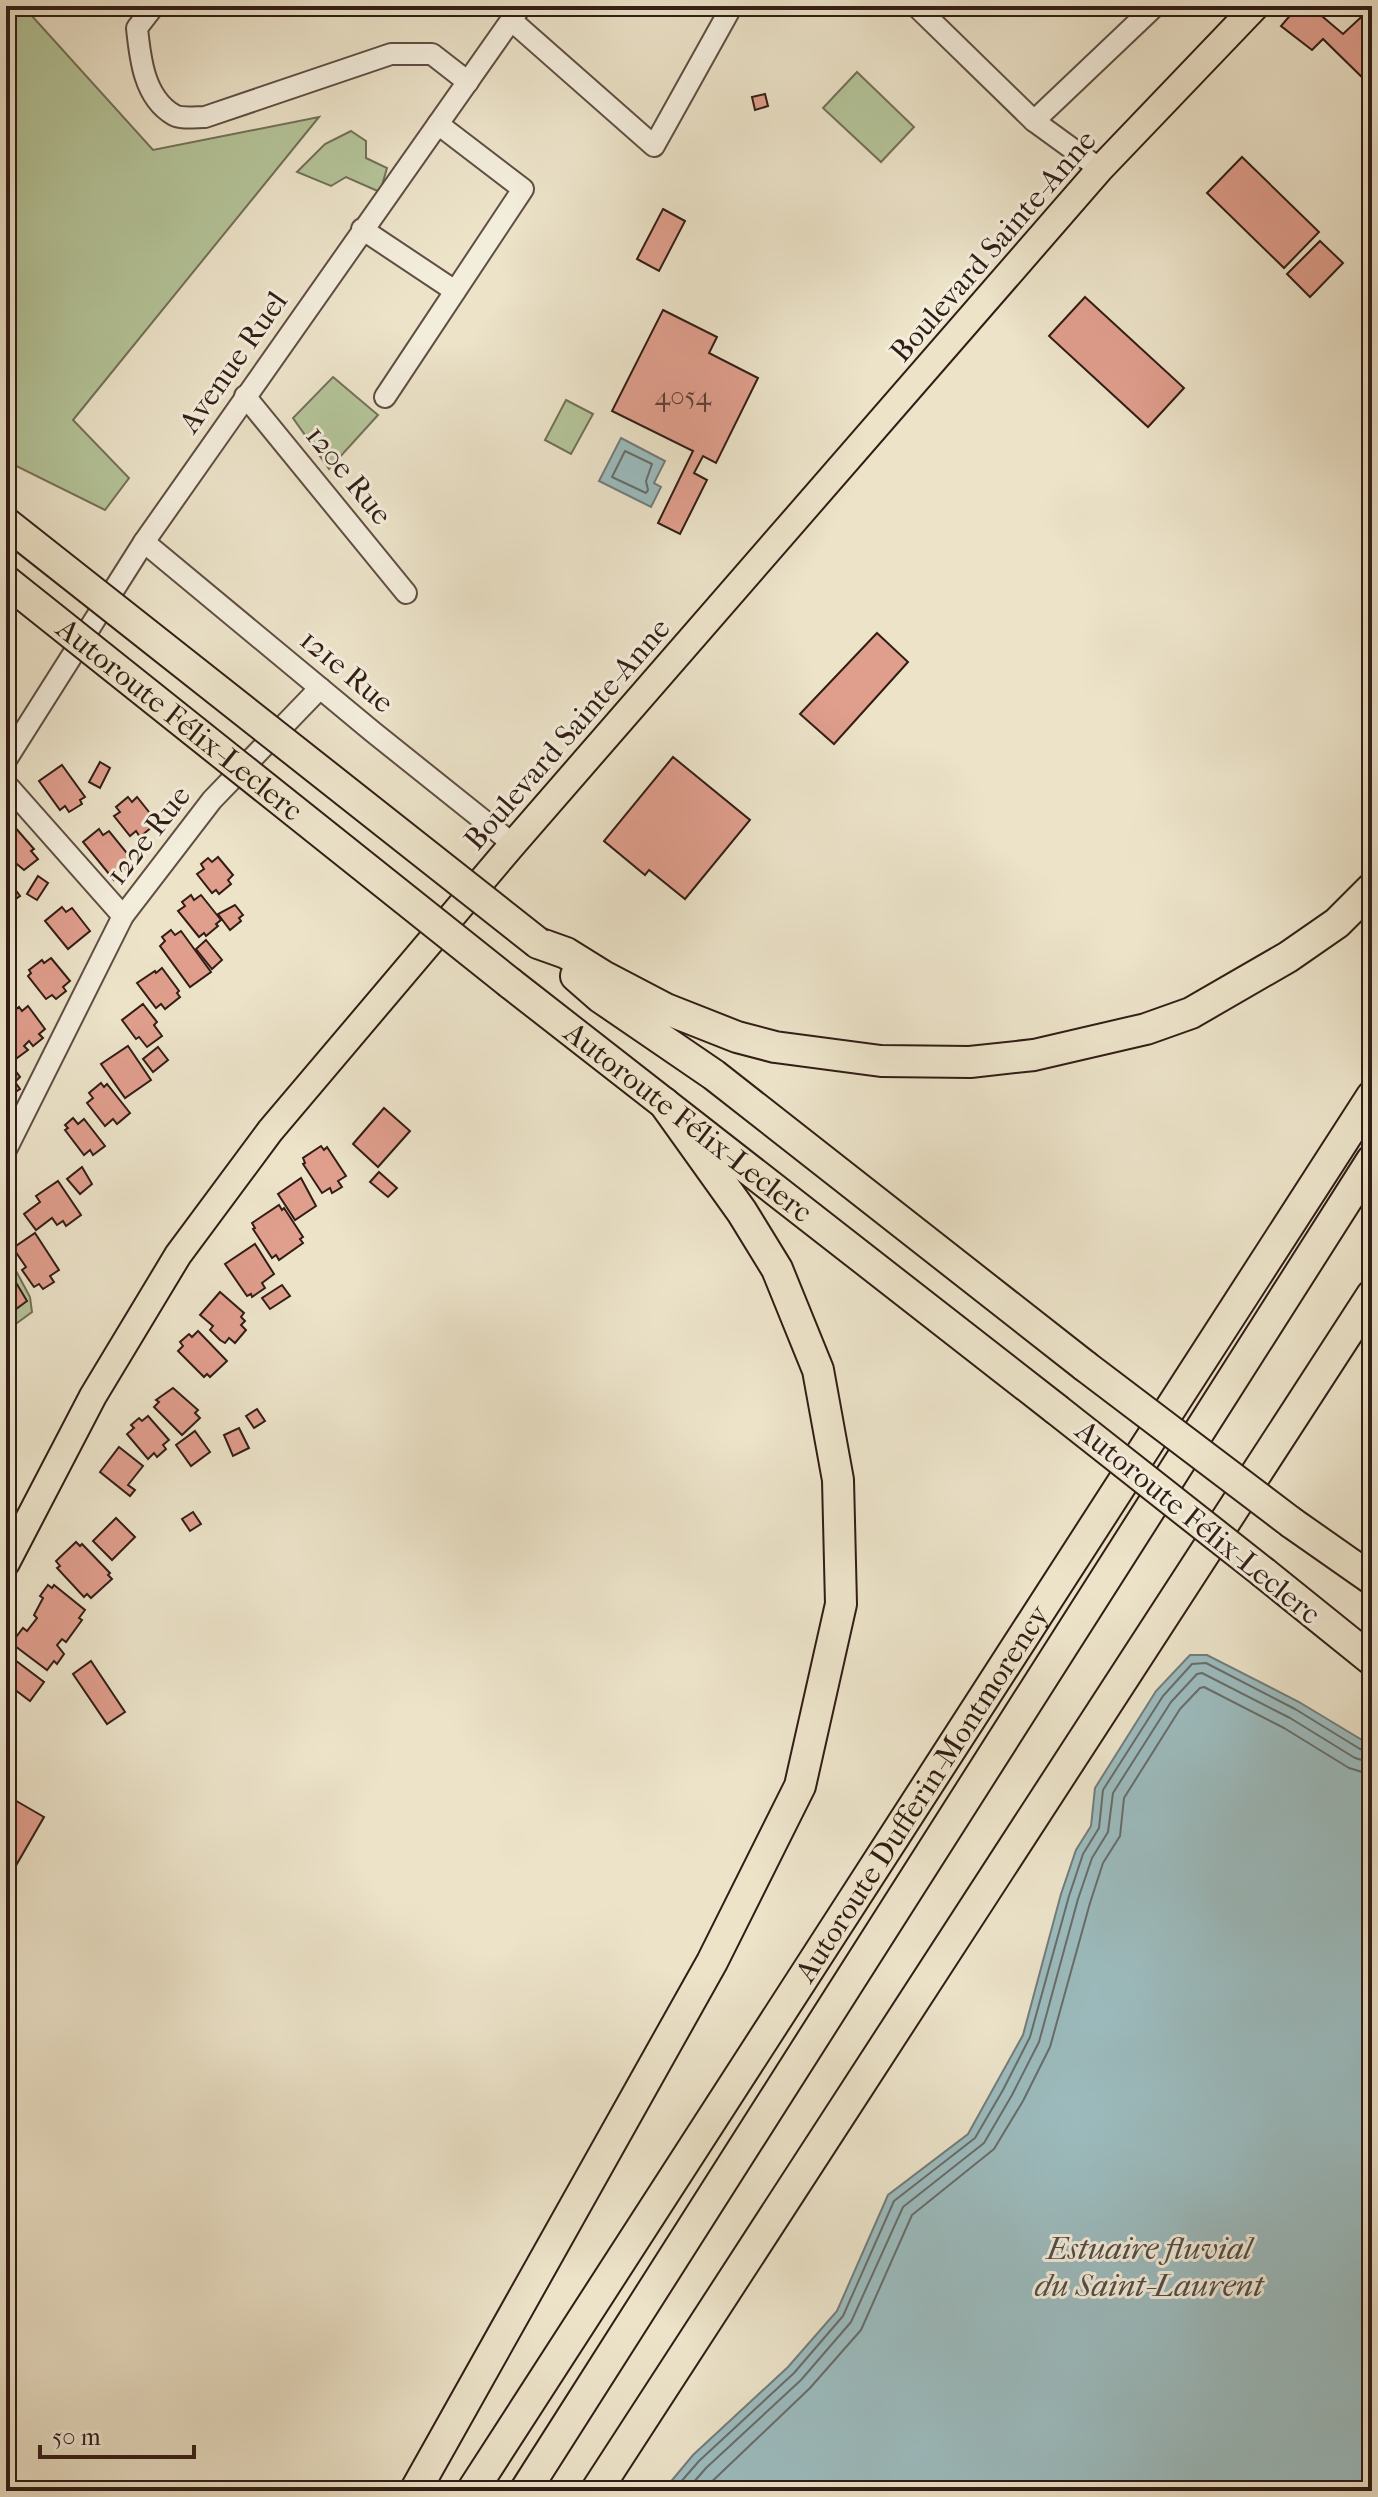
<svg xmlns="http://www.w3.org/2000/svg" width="1378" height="2497" font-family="'IM FELL French Canon',serif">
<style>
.green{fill:#b4c499;stroke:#737058;stroke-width:2}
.water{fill:#9cbcbf;stroke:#727c7b;stroke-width:2}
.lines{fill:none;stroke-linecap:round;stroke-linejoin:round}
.shore{stroke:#676c6a;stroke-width:2}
.building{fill:#e09e8d;stroke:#321d16;stroke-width:2}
.minor-casing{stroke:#604e43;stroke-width:24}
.major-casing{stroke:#321d16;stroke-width:30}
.highway-casing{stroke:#321d16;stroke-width:34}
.minor{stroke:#f3eddc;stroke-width:20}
.major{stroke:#ece3c9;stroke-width:26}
.highway{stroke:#ece3c9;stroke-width:30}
.highway-bridge-casing{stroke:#321d16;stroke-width:34;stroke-linecap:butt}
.highway-bridge{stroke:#ece3c9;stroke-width:30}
.labels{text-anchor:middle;stroke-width:6;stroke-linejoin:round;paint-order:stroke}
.number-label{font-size:26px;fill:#5e3d34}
.street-label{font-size:30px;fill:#321d16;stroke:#f3eddc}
.water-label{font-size:32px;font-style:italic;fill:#524d49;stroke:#f3eddc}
</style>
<rect width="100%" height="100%" fill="#ece3c9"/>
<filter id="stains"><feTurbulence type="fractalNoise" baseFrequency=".0025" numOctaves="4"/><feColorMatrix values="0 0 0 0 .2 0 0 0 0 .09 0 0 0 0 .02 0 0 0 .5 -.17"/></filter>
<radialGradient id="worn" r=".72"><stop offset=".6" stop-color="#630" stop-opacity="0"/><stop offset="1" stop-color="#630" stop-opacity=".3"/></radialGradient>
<g class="green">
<polygon points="6,6 23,6 153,150 319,117 73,420 129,478 105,510 6,461"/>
<polygon points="857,72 914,127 881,162 823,108"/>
<polygon points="351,131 366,141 366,158 387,168 380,192 346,177 331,186 297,172 325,144"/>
<polygon points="333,377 378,415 329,469 293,418"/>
<polygon points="566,400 593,414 571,454 545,440"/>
<polygon points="7,1254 30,1297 32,1312 6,1331"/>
</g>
<g class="water">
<polygon points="621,438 665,461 654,483 661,487 651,507 599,481"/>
<polygon points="1190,1655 1207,1655 1299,1702 1372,1746 1372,2491 663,2491 693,2455 788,2367 837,2311 888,2195 968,2134 1023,2035 1061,1894 1076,1850 1091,1826 1095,1788 1156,1691"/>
</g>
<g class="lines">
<g class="shore">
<polygon points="625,451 652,464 646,481 648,490 646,493 612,477"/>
<polyline points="673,2491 699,2461 794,2373 843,2316 894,2201 975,2138 1003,2090 1030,2037 1069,1896 1083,1854 1099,1828 1103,1790 1163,1696 1192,1664 1206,1663 1295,1709 1360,1749 1372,1753"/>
<polyline points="686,2491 706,2468 801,2380 851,2322 903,2207 984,2143 1012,2095 1039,2042 1078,1899 1092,1858 1108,1832 1113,1793 1171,1702 1197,1674 1202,1673 1290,1718 1355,1758 1372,1763"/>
<polyline points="702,2491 810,2388 861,2330 912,2215 994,2149 1023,2101 1050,2047 1090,1903 1103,1863 1120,1836 1124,1798 1180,1709 1200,1688 1204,1687 1284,1728 1349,1768 1372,1775"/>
</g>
</g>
<g class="building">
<polygon points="1298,6 1310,6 1343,34 1372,7 1372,87 1323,39 1312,50 1281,26"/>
<polygon points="765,94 768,106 755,110 752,97"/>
<polygon points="1242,157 1319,232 1284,268 1207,193"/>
<polygon points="663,209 685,221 659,271 637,259"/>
<polygon points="1320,241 1343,263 1310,297 1287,274"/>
<polygon points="1085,297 1184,388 1148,427 1049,336"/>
<polygon points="663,310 717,337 709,353 758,378 716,463 703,456 694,473 707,480 680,534 658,523 693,451 612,411"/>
<polygon points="877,633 908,662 834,744 800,714"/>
<polygon points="673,757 750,820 685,899 649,870 645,875 604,841"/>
<polygon points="100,762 110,768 100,788 89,782"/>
<polygon points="62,765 85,797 80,800 82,804 69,812 65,806 60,810 39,781"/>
<polygon points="128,797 132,802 137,797 153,817 148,821 153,826 140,837 136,831 130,836 114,816 120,812 116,807"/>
<polygon points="13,825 34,849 31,851 38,859 24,870 6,855 6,831"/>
<polygon points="99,829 103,835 109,831 135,863 114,880 83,842"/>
<polygon points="218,857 233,875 228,880 231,884 219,894 216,890 212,893 197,874 204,869 201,864 208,858 212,862"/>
<polygon points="38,876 48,883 37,900 27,894"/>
<polygon points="6,877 20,896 6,906"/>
<polygon points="191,895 194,900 201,895 221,920 216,924 218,926 206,936 204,933 199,937 178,911 185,906 182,902"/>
<polygon points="235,905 243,915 239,918 241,921 230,930 218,914"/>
<polygon points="62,907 66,912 72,908 90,931 68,949 45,921"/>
<polygon points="171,930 175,935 181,931 211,972 190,987 160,946 165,941 162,937"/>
<polygon points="206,940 222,960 212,969 196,949"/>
<polygon points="51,958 70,981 63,987 66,991 56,999 52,995 46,999 28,976 31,973 29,970 42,960 44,963"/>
<polygon points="162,968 179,991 177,993 180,997 165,1009 161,1004 156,1008 137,983 155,971 156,973"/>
<polygon points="143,1004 157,1022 154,1025 162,1036 147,1047 139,1037 136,1039 122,1020"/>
<polygon points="28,1006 45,1029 39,1034 43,1038 33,1046 29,1041 24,1046 28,1050 17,1058 6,1044 6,1026 13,1021 9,1015 19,1007 22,1011"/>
<polygon points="128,1046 151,1080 125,1098 101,1064"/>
<polygon points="158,1047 168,1060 153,1072 143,1059"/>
<polygon points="6,1058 20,1077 15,1082 20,1089 11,1095 9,1091 6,1093"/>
<polygon points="101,1083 104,1087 107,1084 130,1113 117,1124 113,1119 105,1126 87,1103 93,1098 89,1093"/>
<polygon points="384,1108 410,1131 378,1167 353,1144"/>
<polygon points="73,1118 78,1124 84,1119 105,1146 93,1155 90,1150 84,1155 65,1130 68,1128 65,1125"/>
<polygon points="321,1146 324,1150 327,1147 346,1176 338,1181 342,1187 332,1193 330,1188 322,1193 303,1164 305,1163 303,1158"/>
<polygon points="82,1167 92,1184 80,1194 67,1179"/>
<polygon points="379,1172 397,1188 388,1197 370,1182"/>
<polygon points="301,1178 316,1206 295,1220 278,1194"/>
<polygon points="58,1181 81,1215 66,1226 63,1221 57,1225 52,1218 36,1230 24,1214 40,1202 36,1196"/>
<polygon points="279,1205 282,1210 284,1208 303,1237 300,1239 303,1243 279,1260 276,1255 272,1258 253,1229 255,1228 252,1223"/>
<polygon points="35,1233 59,1270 50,1276 54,1282 43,1289 39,1284 34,1287 22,1270 26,1267 13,1248"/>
<polygon points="255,1244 274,1274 262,1283 265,1288 252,1297 251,1294 247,1296 225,1264"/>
<polygon points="9,1271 27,1301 16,1309 6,1295 6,1274"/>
<polygon points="282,1285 290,1296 270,1309 262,1298"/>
<polygon points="220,1292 244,1313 241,1317 245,1321 241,1325 246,1330 235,1343 229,1338 225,1343 220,1340 210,1330 213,1326 200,1315"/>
<polygon points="198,1331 227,1361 210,1377 207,1374 204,1377 178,1351 183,1346 180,1342 189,1334 192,1337"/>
<polygon points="173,1388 198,1410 195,1413 200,1418 182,1435 154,1407 159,1402 156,1400"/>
<polygon points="257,1409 265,1421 254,1428 246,1416"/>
<polygon points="148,1416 169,1440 163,1445 166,1449 157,1457 154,1453 148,1459 127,1434 134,1428 131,1425 139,1418 142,1421"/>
<polygon points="239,1428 249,1448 233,1456 224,1435"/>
<polygon points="195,1431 210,1452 191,1466 176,1445"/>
<polygon points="119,1447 143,1466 128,1485 135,1490 130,1496 100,1472"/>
<polygon points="193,1512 201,1524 190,1531 182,1519"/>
<polygon points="116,1518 135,1537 112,1560 93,1541"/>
<polygon points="76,1542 80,1546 82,1544 110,1573 108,1575 112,1579 91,1598 87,1594 84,1597 57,1568 60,1566 56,1561"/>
<polygon points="48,1585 52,1588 54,1585 85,1610 79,1618 82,1620 66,1642 62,1639 57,1645 64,1654 57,1664 54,1661 47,1670 15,1646 16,1644 13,1641 23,1628 27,1631 37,1618 34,1615 43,1598 40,1596"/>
<polygon points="11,1657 44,1682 30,1701 6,1683 6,1664"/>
<polygon points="91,1661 125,1712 107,1724 73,1674"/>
<polygon points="6,1795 44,1817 7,1881 6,1880"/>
</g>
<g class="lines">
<defs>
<g id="minor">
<path d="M154,6l-17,22c3,30 7,70 37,87 7,4 22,2 31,2l186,-63h41l36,28"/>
<polyline points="916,6 1034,121 1100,169"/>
<polyline points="511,20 654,146 732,6"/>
<polyline points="1034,121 1155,6"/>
<polyline points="362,229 455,291"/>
<polyline points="245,396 406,593"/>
<polyline points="385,397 523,189 438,124"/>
<polyline points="144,542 373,732 513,844"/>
<polyline points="6,760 144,542 521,6"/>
<polyline points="6,784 123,916"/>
<polyline points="6,1150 123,916 212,800 320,688"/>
</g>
<polyline id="major" points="6,1563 93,1396 178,1255 270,1131 513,844 1100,169 1256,6"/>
<g id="highway">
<polyline points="538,943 566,953 603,976 666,1009 737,1037 775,1047 881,1061 970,1062 1034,1055 1146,1029 1191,1013 1288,957 1337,923 1372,888"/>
<polyline points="576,976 600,997 714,1075 1085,1366"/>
<path id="s1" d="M510,983l546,426"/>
<polyline points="1292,1523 1372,1579"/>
<polyline points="1264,1573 1372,1660"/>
<polyline points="415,2491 712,1962 800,1786 841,1604 838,1480 818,1370 777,1269 742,1212 664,1103"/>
<path id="s2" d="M472,2491l900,-1395"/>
<polyline points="525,2491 1372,1160"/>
<polyline points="596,2491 1372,1295"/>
</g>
</defs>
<use href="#minor" class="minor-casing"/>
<use href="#major" class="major-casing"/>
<use href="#highway" class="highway-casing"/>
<use href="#minor" class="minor"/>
<use href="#major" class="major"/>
<use href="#highway" class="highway"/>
<defs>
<g id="highway-bridge">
<polyline points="6,523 538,943"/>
<path id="s3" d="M6,581l504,402"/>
<polyline points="1085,1366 1292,1523"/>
<polyline points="1056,1409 1264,1573"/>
</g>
</defs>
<use href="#highway-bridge" class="highway-bridge-casing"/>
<use href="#highway-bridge" class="highway-bridge"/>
</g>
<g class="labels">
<g class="number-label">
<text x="683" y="405">4054</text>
</g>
<g class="street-label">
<text transform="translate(993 246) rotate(-49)" y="10">Boulevard Sainte-Anne</text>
<text transform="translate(233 362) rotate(-55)" y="10">Avenue Ruel</text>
<text transform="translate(349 475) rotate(51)" y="10">120e Rue</text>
<text transform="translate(347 671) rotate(40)" y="10">121e Rue</text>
<text dy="10" stroke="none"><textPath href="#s3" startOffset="222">Autoroute Félix-Leclerc</textPath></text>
<text transform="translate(567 734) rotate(-49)" y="10">Boulevard Sainte-Anne</text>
<text transform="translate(148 835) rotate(-52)" y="10">122e Rue</text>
<text dy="10" stroke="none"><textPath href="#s1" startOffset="226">Autoroute Félix-Leclerc</textPath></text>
<text transform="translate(1198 1522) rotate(39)" y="10">Autoroute Félix-Leclerc</text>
<text dy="10" stroke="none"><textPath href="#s2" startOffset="830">Autoroute Dufferin-Montmorency</textPath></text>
</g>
<g class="water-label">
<text x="1149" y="2259">Estuaire fluvial<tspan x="1149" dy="37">du Saint-Laurent</tspan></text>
</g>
</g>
<rect width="1378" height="2497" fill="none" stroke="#ece3c9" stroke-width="32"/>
<rect x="8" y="8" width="1362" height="2481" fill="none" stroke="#321d16" stroke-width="4"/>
<rect x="16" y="16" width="1346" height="2465" fill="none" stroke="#321d16" stroke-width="2"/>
<path d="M40 2445v12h154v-12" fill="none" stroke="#321d16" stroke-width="4"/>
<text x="52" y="2445" font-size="24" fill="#321d16" stroke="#f3eddc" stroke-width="6" paint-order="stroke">50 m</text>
<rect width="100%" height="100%" filter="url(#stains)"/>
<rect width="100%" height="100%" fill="url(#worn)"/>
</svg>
